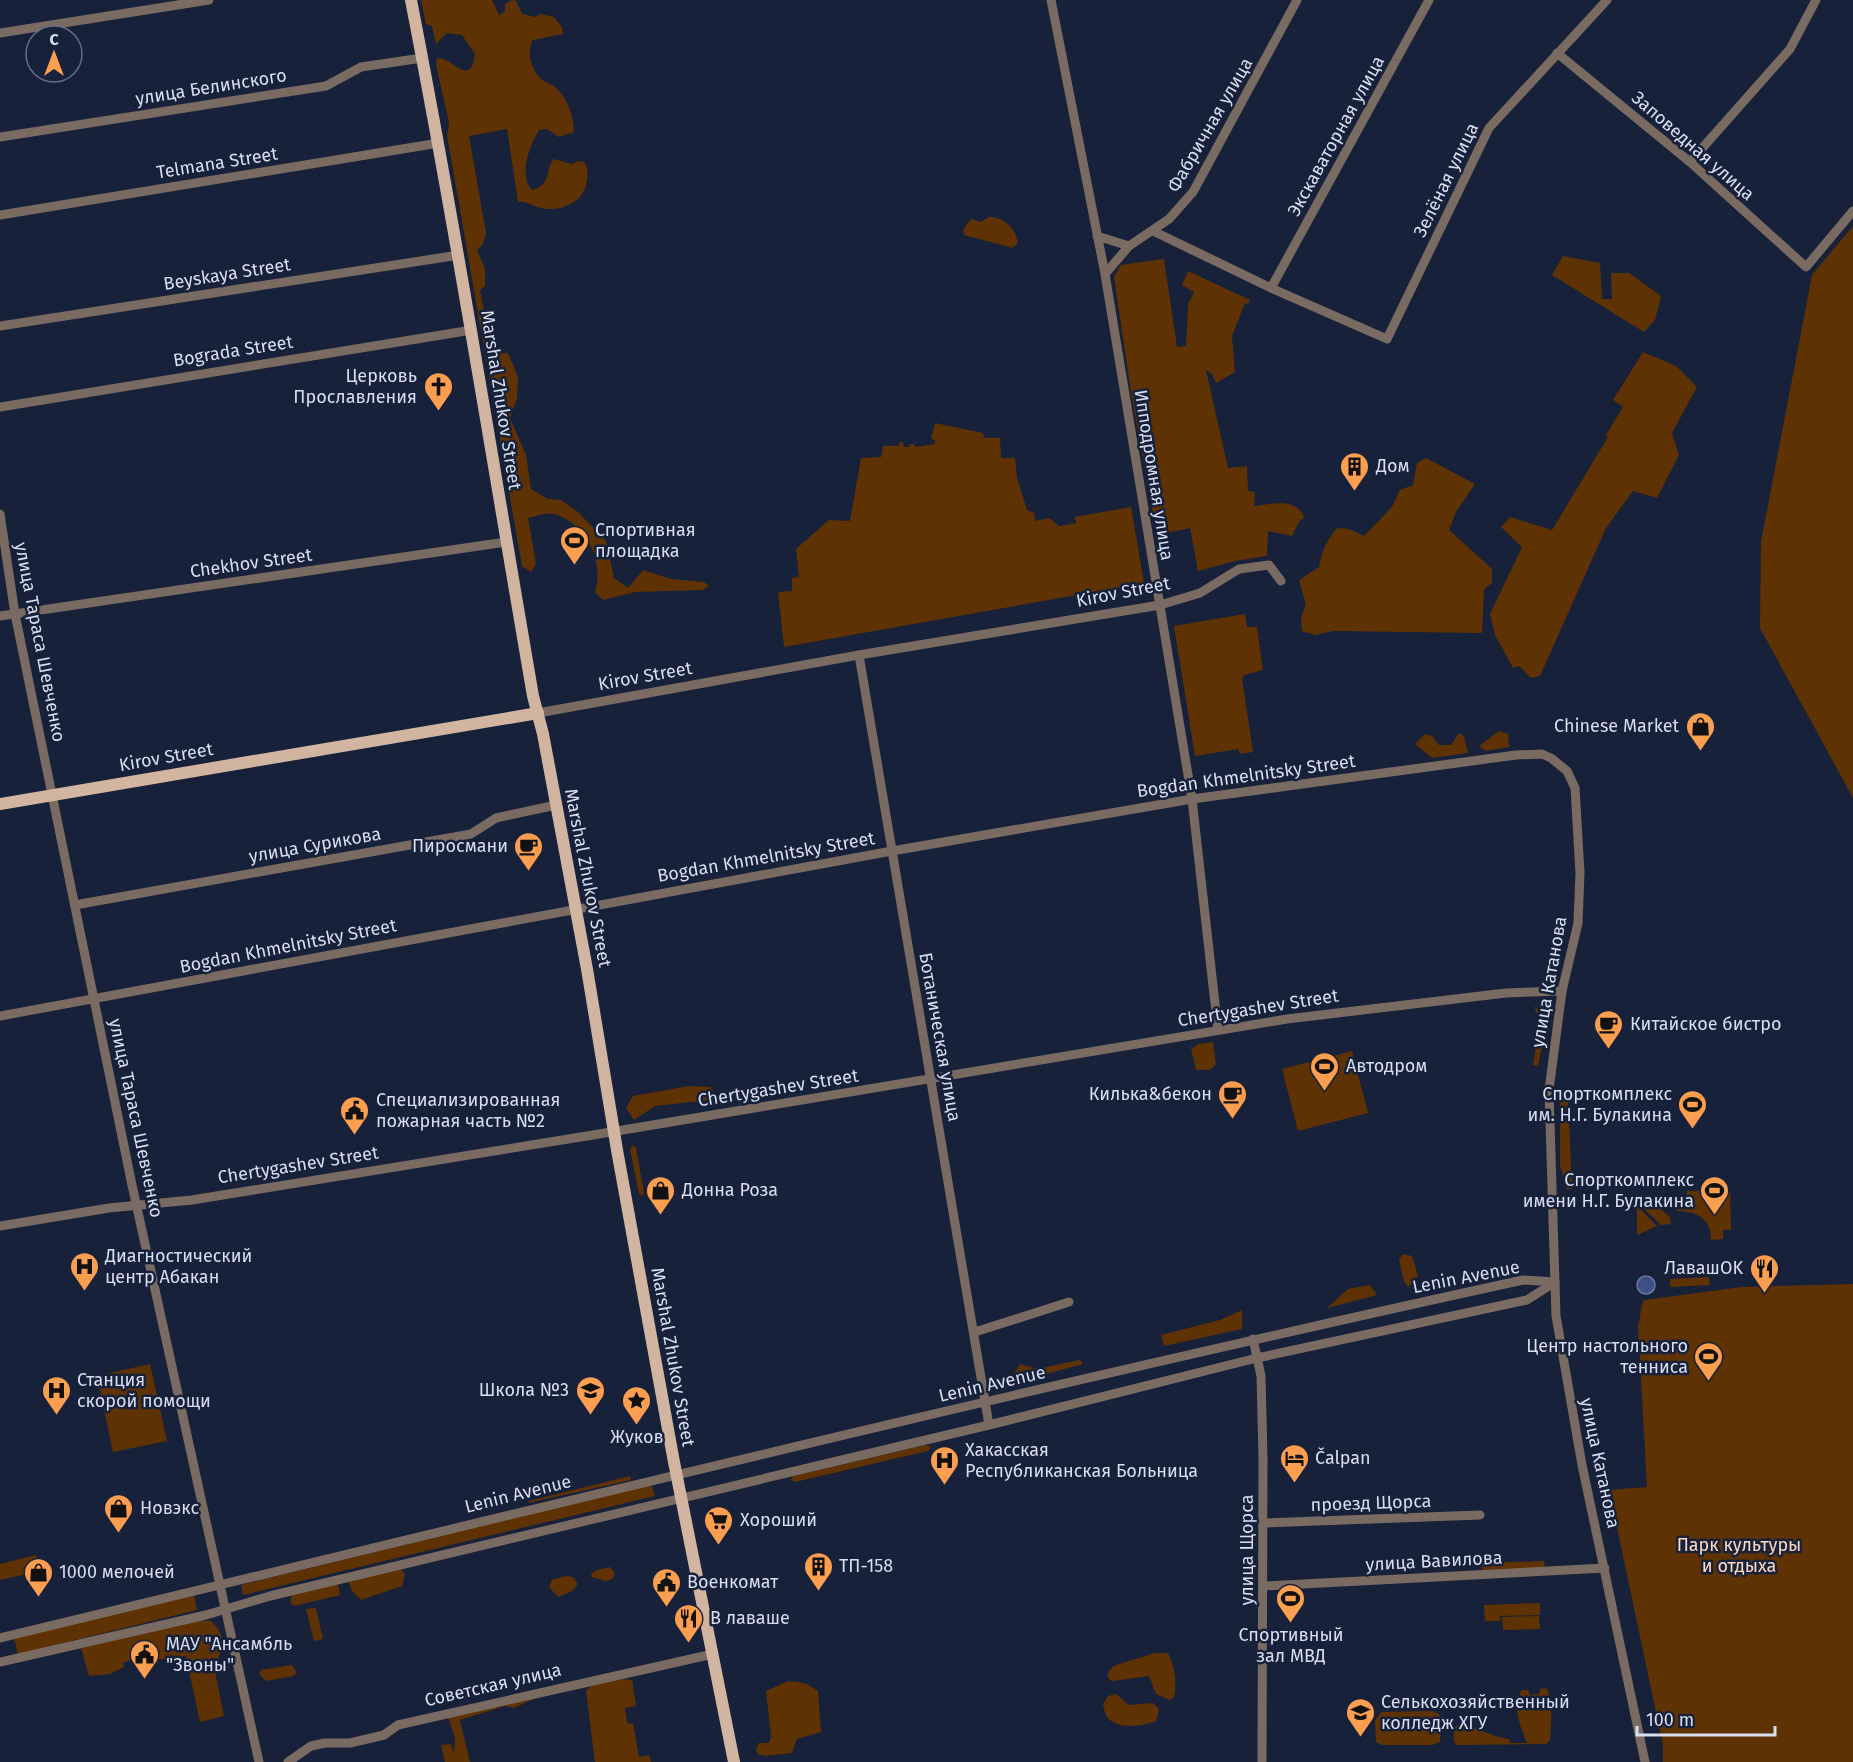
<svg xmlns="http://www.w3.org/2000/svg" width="1853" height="1762" font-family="'Fira Sans',sans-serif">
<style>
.green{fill:#5f3204}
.water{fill:#3d4f85;stroke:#6b7aa5;stroke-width:1.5}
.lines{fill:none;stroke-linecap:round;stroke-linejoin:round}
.minor{stroke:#796b62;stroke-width:9}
.major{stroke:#d1b5a1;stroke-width:12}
.labels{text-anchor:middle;stroke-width:5;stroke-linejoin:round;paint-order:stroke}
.street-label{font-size:18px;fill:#d7def0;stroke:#18213a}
.poi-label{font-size:18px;fill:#d7def0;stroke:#18213a;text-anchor:start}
.park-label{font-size:18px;fill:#fad9c0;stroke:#18213a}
</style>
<rect width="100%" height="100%" fill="#18213a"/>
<g class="green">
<path d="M421,0h71l7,15 6,-3v-8l7,-4 4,1 6,13 13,3 6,-3 13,3 8,10 1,7 -30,6c-7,12 -2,29 8,39 4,4 12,5 16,10 12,12 16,27 17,43l-15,5 -12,-8 -8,1c-9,15 -21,44 -7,60 19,-5 13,-17 21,-31l19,5 6,-3 6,1c5,8 4,14 2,23 -4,19 -28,27 -46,23 -8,-2 -12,-7 -22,-6l-11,-73 -38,7 17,97 -3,11 -6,6 8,19v17l-5,4 12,64 16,-1 10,24 -1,21 -7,20 16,37 5,34 17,10 13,1 17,12 28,29 8,37 14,10 15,-18 28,9 33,3 5,4 -6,4 -68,2 -32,8 -8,-8c10,-30 -9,-68 -40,-78 -7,-2 -20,2 -27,4l8,46 -5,8 -9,-6 -75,-431 2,-12 -13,-59 1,-6c12,0 18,11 30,13l5,-4 3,-13 -13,-19 -15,-2 -11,11 -4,-18 -6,-2z"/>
<path d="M989,217c15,0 25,10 29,25l-5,6 -49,-13 -1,-5 8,-11 10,3z"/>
<polygon points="1853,226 1853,798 1760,628 1761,542 1812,275"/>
<polygon points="1563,256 1600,263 1602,299 1612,299 1611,273 1629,273 1661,296 1655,320 1644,332 1552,275"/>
<path d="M1164,259l13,88 9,-1 2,-42 6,-12 -12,-7 6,-14 62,29 -2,4 -3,-1 -13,33 3,36 -19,11 -4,-9 -6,-4 22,98 19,-2 1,25 7,1 -1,14c17,-2 44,-9 50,12l-4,2 -8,16 -24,-5 -1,25 -32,5 -37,10 -8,-43 -33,7 -25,-137 -18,-121 7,-12z"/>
<polygon points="1643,352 1676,366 1697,387 1672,433 1679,455 1657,498 1633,491 1606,528 1540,676 1531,678 1519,666 1513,668 1495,635 1490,614 1522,547 1501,527 1510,517 1552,530 1608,437 1606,435 1623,407 1613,400"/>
<polygon points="935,423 983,433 984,438 1000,438 1001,458 1015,458 1017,478 1027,510 1034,513 1035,521 1049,518 1059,526 1076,523 1075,517 1131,507 1144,583 784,647 778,592 792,591 792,578 799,577 796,549 829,520 850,521 861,458 881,457 883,446 899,446 899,442 903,442 904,447 909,447 910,444 914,444 915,447 935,444 935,440 931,439"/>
<path d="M1426,458l49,26 -19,28 -7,18 43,39v14l-8,6 -2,44 -149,-2 -18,4 -13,-4 -1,-13 5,-13 -7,-25 20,-13c3,-16 7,-26 18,-39l12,1 15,7 28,-29 8,-17 13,-5 4,-22z"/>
<polygon points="1245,614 1247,627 1257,627 1263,670 1244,675 1242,679 1253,752 1240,754 1238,749 1195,756 1174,626"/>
<polygon points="1499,731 1508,734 1509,747 1486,751 1479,746"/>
<polygon points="1459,733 1464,736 1468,753 1432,758 1415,744 1425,734 1432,736 1439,745 1451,745"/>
<path d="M1534,1006c18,12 7,42 4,60l-5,-1 7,-44z"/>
<polygon points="1213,1042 1216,1064 1210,1070 1196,1070 1191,1049 1199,1044"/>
<polygon points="1352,1051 1368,1113 1298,1131 1282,1069"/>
<polygon points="689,1086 711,1087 717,1099 655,1106 634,1120 626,1108 633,1096"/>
<polygon points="1568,1098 1572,1189 1567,1190 1560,1166 1560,1099"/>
<polygon points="633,1145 636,1148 644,1193 642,1196 639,1194 630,1149"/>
<path d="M1730,1190l1,40h-8v9l-12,1c0,-21 -14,-29 -34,-29v-11h9l1,-9z"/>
<polygon points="1650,1200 1670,1217 1671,1224 1661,1225 1636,1201"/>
<polygon points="1637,1206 1657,1226 1637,1235"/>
<polygon points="1403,1254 1412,1256 1418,1276 1408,1287 1404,1281 1399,1260"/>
<polygon points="1709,1277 1710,1285 1670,1287 1670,1279"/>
<path d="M1853,1284v478h-190v-17l-54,-255 38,-3 -9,-161c3,-9 2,-18 6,-26l98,-13z"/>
<polygon points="1370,1285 1377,1295 1327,1308 1348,1289"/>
<polygon points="1242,1310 1242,1329 1164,1346 1161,1335 1220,1320"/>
<polygon points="1080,1360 1083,1364 991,1389 989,1382 1013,1375 1020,1364 1037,1369"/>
<polygon points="150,1364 167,1441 113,1452 97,1376"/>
<polygon points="925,1445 931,1447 928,1451 795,1482 791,1480 793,1476"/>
<polygon points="630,1476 631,1480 528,1503 529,1501"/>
<polygon points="651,1484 655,1496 243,1595 241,1585"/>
<polygon points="36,1555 40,1571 0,1580 0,1564"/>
<polygon points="1544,1561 1545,1569 1482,1572 1482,1563"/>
<polygon points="610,1567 615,1573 612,1579 605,1581 592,1577 591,1574 597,1570"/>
<polygon points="400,1568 405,1574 402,1586 361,1600 352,1591 348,1580"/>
<polygon points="566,1576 573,1577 578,1584 572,1591 558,1597 549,1587 552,1580"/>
<polygon points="338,1584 340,1595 294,1606 290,1602 292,1595"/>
<polygon points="194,1595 197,1610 18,1654 14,1638"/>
<polygon points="1540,1603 1540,1615 1500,1616 1500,1621 1485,1621 1484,1605"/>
<polygon points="316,1608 323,1639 314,1641 306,1609"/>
<polygon points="1539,1616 1540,1629 1503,1630 1502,1617"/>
<path d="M196,1621h15c13,13 15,23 6,39l-5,-3 12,59 -24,6 -14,-66 -37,5 -4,-6 -22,8 1,4 -14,7 -21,2 -8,-28z"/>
<path d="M1155,1653h13c7,16 9,28 6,44l-4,3 -14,-6 -7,-18 -37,5 -4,-3v-5l5,-7z"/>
<polygon points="292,1665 297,1673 293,1676 266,1681 259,1674 261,1670"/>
<polygon points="603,1677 632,1680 636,1706 625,1708 627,1723 633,1724 639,1757 649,1755 651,1762 595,1762 586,1691 594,1681"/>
<polygon points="788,1681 805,1683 818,1691 821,1732 797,1739 792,1753 765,1756 758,1754 756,1749 759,1743 769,1743 771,1737 766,1691"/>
<path d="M1546,1688c8,12 5,38 4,52l-4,4 -89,1 -3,-3v-13l3,-4c21,0 31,12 52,14l2,4h16c-6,-15 -16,-38 -5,-53h6l2,5 9,-1 1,-5z"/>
<path d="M1116,1694l13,11 24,-2 6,6 -3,12c-12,5 -38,9 -48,-3 -3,-3 -4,-10 -5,-14l5,-8z"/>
<polygon points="540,1696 514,1708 505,1706 460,1720 470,1762 445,1762 441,1745 451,1744 454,1754 455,1738 447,1714"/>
<polygon points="1433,1711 1439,1714 1442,1720 1440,1742 1432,1745 1382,1745 1376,1742 1375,1721 1381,1712"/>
</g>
<circle class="water" cx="1646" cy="1285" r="9"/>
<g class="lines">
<g class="minor">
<polyline points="1051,0 1105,274 1192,799 1218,1030"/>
<polyline points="0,33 209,0"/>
<polyline points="1557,53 1690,162 1806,267 1853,211"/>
<polyline points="0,137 326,86 361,67 422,58"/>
<polyline points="1690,162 1790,49 1816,0"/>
<polyline points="0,215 439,143"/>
<polyline points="1153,231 1271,288 1387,339 1489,128 1607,0"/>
<polyline points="1097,236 1129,246"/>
<polyline points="1105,274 1129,246 1169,219 1193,192 1297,0"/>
<polyline points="1271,288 1429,0"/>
<polyline points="0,326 459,255"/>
<polyline points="0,407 472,330"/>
<polyline points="0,514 15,614 132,1185 259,1762"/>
<polyline points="0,616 506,542"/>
<polyline points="859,655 989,1425"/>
<polyline points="538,713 859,655 1160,605 1200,593 1239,569 1269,565 1281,581"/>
<polyline points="75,905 471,834 496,818 556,805"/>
<polyline points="0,1016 892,851 1192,799 1516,755 1542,754 1551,758 1567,771 1575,788 1580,873 1578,923 1562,991 1549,1090 1556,1316 1582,1465 1645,1762"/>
<polyline points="0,1226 109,1208 192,1200 593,1135 1287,1019 1506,993 1562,991"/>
<polyline points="975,1332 1069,1302"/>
<polyline points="1253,1339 1261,1376 1263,1458 1262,1762"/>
<polyline points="1263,1523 1480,1515"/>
<polyline points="1264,1586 1605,1568"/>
<path d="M0,1638c507,-122 1014,-247 1523,-358l32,2"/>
<polyline points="0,1662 206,1615 270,1596 989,1425 1257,1358 1527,1300 1555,1282"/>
<polyline points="288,1762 311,1746 325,1743 350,1743 384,1735 398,1725 713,1654"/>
</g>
<g class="major">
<path d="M411,0c45,231 82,464 122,696l10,38 44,235 30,181 57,312 60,300"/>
<polyline points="0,804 538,713"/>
</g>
</g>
<defs>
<symbol id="church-pin" viewBox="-11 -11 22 30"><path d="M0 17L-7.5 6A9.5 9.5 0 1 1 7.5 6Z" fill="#fb9e50" stroke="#18213a"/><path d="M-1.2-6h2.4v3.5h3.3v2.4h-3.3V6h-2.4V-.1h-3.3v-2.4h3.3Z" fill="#111"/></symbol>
<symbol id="building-pin" viewBox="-11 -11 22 30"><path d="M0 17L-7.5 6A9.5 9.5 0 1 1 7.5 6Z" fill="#fb9e50" stroke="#18213a"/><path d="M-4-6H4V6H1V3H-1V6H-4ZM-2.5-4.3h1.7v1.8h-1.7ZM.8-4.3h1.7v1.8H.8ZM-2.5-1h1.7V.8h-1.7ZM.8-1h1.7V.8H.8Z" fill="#111"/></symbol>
<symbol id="stadium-pin" viewBox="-11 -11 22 30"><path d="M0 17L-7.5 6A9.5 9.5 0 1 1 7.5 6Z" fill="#fb9e50" stroke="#18213a"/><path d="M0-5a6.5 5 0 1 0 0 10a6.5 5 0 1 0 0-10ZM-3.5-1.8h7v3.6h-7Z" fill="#111"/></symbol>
<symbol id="shop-pin" viewBox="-11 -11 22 30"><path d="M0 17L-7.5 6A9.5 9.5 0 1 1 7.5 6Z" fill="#fb9e50" stroke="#18213a"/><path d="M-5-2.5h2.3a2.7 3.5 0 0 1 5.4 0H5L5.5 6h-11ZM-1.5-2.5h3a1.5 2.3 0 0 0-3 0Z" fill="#111"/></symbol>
<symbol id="cafe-pin" viewBox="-11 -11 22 30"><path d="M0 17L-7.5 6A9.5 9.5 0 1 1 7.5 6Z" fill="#fb9e50" stroke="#18213a"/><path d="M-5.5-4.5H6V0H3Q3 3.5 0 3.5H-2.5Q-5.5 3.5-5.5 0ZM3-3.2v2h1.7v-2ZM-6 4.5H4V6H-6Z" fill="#111"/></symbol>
<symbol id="civic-pin" viewBox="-11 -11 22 30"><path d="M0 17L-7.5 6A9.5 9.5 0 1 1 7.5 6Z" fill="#fb9e50" stroke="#18213a"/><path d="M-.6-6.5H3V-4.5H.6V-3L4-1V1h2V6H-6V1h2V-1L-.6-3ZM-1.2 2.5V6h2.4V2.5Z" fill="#111"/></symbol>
<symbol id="hospital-pin" viewBox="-11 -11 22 30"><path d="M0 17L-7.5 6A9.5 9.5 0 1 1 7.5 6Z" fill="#fb9e50" stroke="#18213a"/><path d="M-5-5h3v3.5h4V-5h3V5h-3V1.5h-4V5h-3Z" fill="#111"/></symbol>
<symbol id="restaurant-pin" viewBox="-11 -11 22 30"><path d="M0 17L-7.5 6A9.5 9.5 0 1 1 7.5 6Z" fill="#fb9e50" stroke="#18213a"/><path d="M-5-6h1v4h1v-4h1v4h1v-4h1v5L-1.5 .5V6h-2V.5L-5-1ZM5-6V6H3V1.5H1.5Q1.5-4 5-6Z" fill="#111"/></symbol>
<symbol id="school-pin" viewBox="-11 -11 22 30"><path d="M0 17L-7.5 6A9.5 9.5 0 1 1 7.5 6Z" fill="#fb9e50" stroke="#18213a"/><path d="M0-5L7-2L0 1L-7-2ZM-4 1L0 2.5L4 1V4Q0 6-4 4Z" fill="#111"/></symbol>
<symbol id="sight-pin" viewBox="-11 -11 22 30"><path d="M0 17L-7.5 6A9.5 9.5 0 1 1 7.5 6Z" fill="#fb9e50" stroke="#18213a"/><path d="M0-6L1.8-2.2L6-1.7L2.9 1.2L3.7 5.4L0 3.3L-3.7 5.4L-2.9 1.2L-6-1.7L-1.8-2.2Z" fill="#111"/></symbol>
<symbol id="hotel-pin" viewBox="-11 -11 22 30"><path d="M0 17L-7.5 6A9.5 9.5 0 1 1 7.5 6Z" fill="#fb9e50" stroke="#18213a"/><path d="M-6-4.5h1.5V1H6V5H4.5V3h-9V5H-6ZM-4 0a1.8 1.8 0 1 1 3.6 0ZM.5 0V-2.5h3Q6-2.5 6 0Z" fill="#111"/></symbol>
<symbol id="supermarket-pin" viewBox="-11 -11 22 30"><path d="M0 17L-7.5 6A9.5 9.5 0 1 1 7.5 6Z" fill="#fb9e50" stroke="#18213a"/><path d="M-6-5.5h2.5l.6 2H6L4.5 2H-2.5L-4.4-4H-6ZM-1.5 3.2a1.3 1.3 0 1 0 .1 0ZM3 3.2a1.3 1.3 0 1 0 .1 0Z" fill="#111"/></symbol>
<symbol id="university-pin" viewBox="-11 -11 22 30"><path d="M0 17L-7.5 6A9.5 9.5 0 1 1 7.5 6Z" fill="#fb9e50" stroke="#18213a"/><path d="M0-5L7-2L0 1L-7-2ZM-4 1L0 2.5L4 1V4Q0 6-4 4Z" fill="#111"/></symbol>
</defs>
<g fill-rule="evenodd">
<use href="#church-pin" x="422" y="370" width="33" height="45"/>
<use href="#building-pin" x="1338" y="450" width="33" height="45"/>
<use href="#stadium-pin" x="558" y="524" width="33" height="45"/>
<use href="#shop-pin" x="1684" y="710" width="33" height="45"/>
<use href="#cafe-pin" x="512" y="830" width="33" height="45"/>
<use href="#cafe-pin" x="1592" y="1008" width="33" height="45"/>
<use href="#stadium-pin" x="1308" y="1050" width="33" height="45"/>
<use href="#cafe-pin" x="1216" y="1078" width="33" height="45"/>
<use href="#stadium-pin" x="1676" y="1088" width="33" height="45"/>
<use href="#civic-pin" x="338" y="1094" width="33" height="45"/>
<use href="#shop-pin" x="644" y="1174" width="33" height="45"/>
<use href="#stadium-pin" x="1698" y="1174" width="33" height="45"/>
<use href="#hospital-pin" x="68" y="1250" width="33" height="45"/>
<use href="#restaurant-pin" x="1748" y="1252" width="33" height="45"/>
<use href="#stadium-pin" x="1692" y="1340" width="33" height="45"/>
<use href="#hospital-pin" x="40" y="1374" width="33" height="45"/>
<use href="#school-pin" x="574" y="1374" width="33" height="45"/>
<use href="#sight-pin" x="620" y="1384" width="33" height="45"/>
<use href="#hotel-pin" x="1278" y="1442" width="33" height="45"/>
<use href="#hospital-pin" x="928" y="1444" width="33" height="45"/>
<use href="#shop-pin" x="102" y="1492" width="33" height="45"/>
<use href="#supermarket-pin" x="702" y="1504" width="33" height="45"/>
<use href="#building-pin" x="802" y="1550" width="33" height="45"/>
<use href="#shop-pin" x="22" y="1556" width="33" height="45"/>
<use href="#civic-pin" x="650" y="1566" width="33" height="45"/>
<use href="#stadium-pin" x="1274" y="1582" width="33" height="45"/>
<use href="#restaurant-pin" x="672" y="1602" width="33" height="45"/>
<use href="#civic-pin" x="128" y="1638" width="33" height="45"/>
<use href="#university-pin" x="1344" y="1696" width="33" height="45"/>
</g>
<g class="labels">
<g class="street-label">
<text transform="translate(211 87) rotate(-9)" y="6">улица Белинского</text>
<text transform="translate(1210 125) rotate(-60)" y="6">Фабричная улица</text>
<text transform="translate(1336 136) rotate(-61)" y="6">Экскаваторная улица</text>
<text transform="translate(1693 146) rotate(41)" y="6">Заповедная улица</text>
<text transform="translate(217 163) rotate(-9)" y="6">Telmana Street</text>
<text transform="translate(1446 180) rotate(-64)" y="6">Зелёная улица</text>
<text transform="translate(227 274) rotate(-9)" y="6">Beyskaya Street</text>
<text transform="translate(233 351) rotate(-9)" y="6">Bograda Street</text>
<text transform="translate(501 400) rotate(81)" y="6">Marshal Zhukov Street</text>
<text transform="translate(1154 475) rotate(81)" y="6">Ипподромная улица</text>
<text transform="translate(251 563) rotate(-8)" y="6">Chekhov Street</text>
<text transform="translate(1123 592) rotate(-11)" y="6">Kirov Street</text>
<text transform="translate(40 642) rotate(79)" y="6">улица Тараса Шевченко</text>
<text transform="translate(645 676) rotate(-10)" y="6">Kirov Street</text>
<text transform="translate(166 757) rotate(-10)" y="6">Kirov Street</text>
<text transform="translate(1246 776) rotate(-8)" y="6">Bogdan Khmelnitsky Street</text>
<text transform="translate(315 845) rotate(-10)" y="6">улица Сурикова</text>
<text transform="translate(766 857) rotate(-10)" y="6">Bogdan Khmelnitsky Street</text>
<text transform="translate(588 878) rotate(79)" y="6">Marshal Zhukov Street</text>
<text transform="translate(288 946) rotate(-11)" y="6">Bogdan Khmelnitsky Street</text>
<text transform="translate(1549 982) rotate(-80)" y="6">улица Катанова</text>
<text transform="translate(1258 1008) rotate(-9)" y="6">Chertygashev Street</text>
<text transform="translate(940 1037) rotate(80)" y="6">Ботаническая улица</text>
<text transform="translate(778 1088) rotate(-9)" y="6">Chertygashev Street</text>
<text transform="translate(136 1118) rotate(78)" y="6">улица Тараса Шевченко</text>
<text transform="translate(298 1165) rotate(-9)" y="6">Chertygashev Street</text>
<text transform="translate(1466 1277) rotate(-11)" y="6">Lenin Avenue</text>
<text transform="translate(673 1357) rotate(80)" y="6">Marshal Zhukov Street</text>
<text transform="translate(992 1384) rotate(-13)" y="6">Lenin Avenue</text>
<text transform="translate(1600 1463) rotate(78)" y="6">улица Катанова</text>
<text transform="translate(518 1494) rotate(-14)" y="6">Lenin Avenue</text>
<text transform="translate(1371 1503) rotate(-2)" y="6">проезд Щорса</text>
<text transform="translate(1247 1550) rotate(-90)" y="6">улица Щорса</text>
<text transform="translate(1434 1561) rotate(-3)" y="6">улица Вавилова</text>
<text transform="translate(493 1685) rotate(-13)" y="6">Советская улица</text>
</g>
<g class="poi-label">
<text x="417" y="382" text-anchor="end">Церковь<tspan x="417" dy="21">Прославления</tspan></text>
<text x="1376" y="472">Дом</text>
<text x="595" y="536">Спортивная<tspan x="595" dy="21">площадка</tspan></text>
<text x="1679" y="732" text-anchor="end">Chinese Market</text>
<text x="508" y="852" text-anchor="end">Пиросмани</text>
<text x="1630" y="1030">Китайское бистро</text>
<text x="1346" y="1072">Автодром</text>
<text x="1212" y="1100" text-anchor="end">Килька&amp;бекон</text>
<text x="1672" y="1100" text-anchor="end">Спорткомплекс<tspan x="1672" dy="21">им. Н.Г. Булакина</tspan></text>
<text x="376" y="1106">Специализированная<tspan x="376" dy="21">пожарная часть №2</tspan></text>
<text x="1694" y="1186" text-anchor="end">Спорткомплекс<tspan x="1694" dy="21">имени Н.Г. Булакина</tspan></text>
<text x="682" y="1196">Донна Роза</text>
<text x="105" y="1262">Диагностический<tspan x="105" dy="21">центр Абакан</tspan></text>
<text x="1743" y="1274" text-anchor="end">ЛавашOK</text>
<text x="1688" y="1352" text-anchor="end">Центр настольного<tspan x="1688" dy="21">тенниса</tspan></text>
<text x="77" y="1386">Станция<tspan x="77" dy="21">скорой помощи</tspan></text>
<text x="569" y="1396" text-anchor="end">Школа №3</text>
<text x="637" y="1443" text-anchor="middle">Жуков</text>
<text x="965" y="1456">Хакасская<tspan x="965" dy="21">Республиканская Больница</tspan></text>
<text x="1315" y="1464">Čalpan</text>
<text x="140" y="1514">Новэкс</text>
<text x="740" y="1526">Хороший</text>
<text x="839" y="1572">ТП-158</text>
<text x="59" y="1578">1000 мелочей</text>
<text x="687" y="1588">Военкомат</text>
<text x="710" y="1624">В лаваше</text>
<text x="1291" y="1641" text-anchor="middle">Спортивный<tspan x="1291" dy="21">зал МВД</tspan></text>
<text x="166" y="1650">МАУ "Ансамбль<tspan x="166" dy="21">"Звоны"</tspan></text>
<text x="1381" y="1708">Селькохозяйственный<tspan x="1381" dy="21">колледж ХГУ</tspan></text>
</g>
<g class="park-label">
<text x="1739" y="1551">Парк культуры<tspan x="1739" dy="21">и отдыха</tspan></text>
</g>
</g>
<g transform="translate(54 54)"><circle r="28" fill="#18213a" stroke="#646d83" stroke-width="1.5"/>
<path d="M0-4.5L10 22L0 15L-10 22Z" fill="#fb9e50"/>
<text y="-9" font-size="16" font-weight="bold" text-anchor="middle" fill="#d7def0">С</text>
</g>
<path d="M1637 1726v9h138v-9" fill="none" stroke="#d7def0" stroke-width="3"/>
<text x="1646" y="1726" font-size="18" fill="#d7def0" stroke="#18213a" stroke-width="4.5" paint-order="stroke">100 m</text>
</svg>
